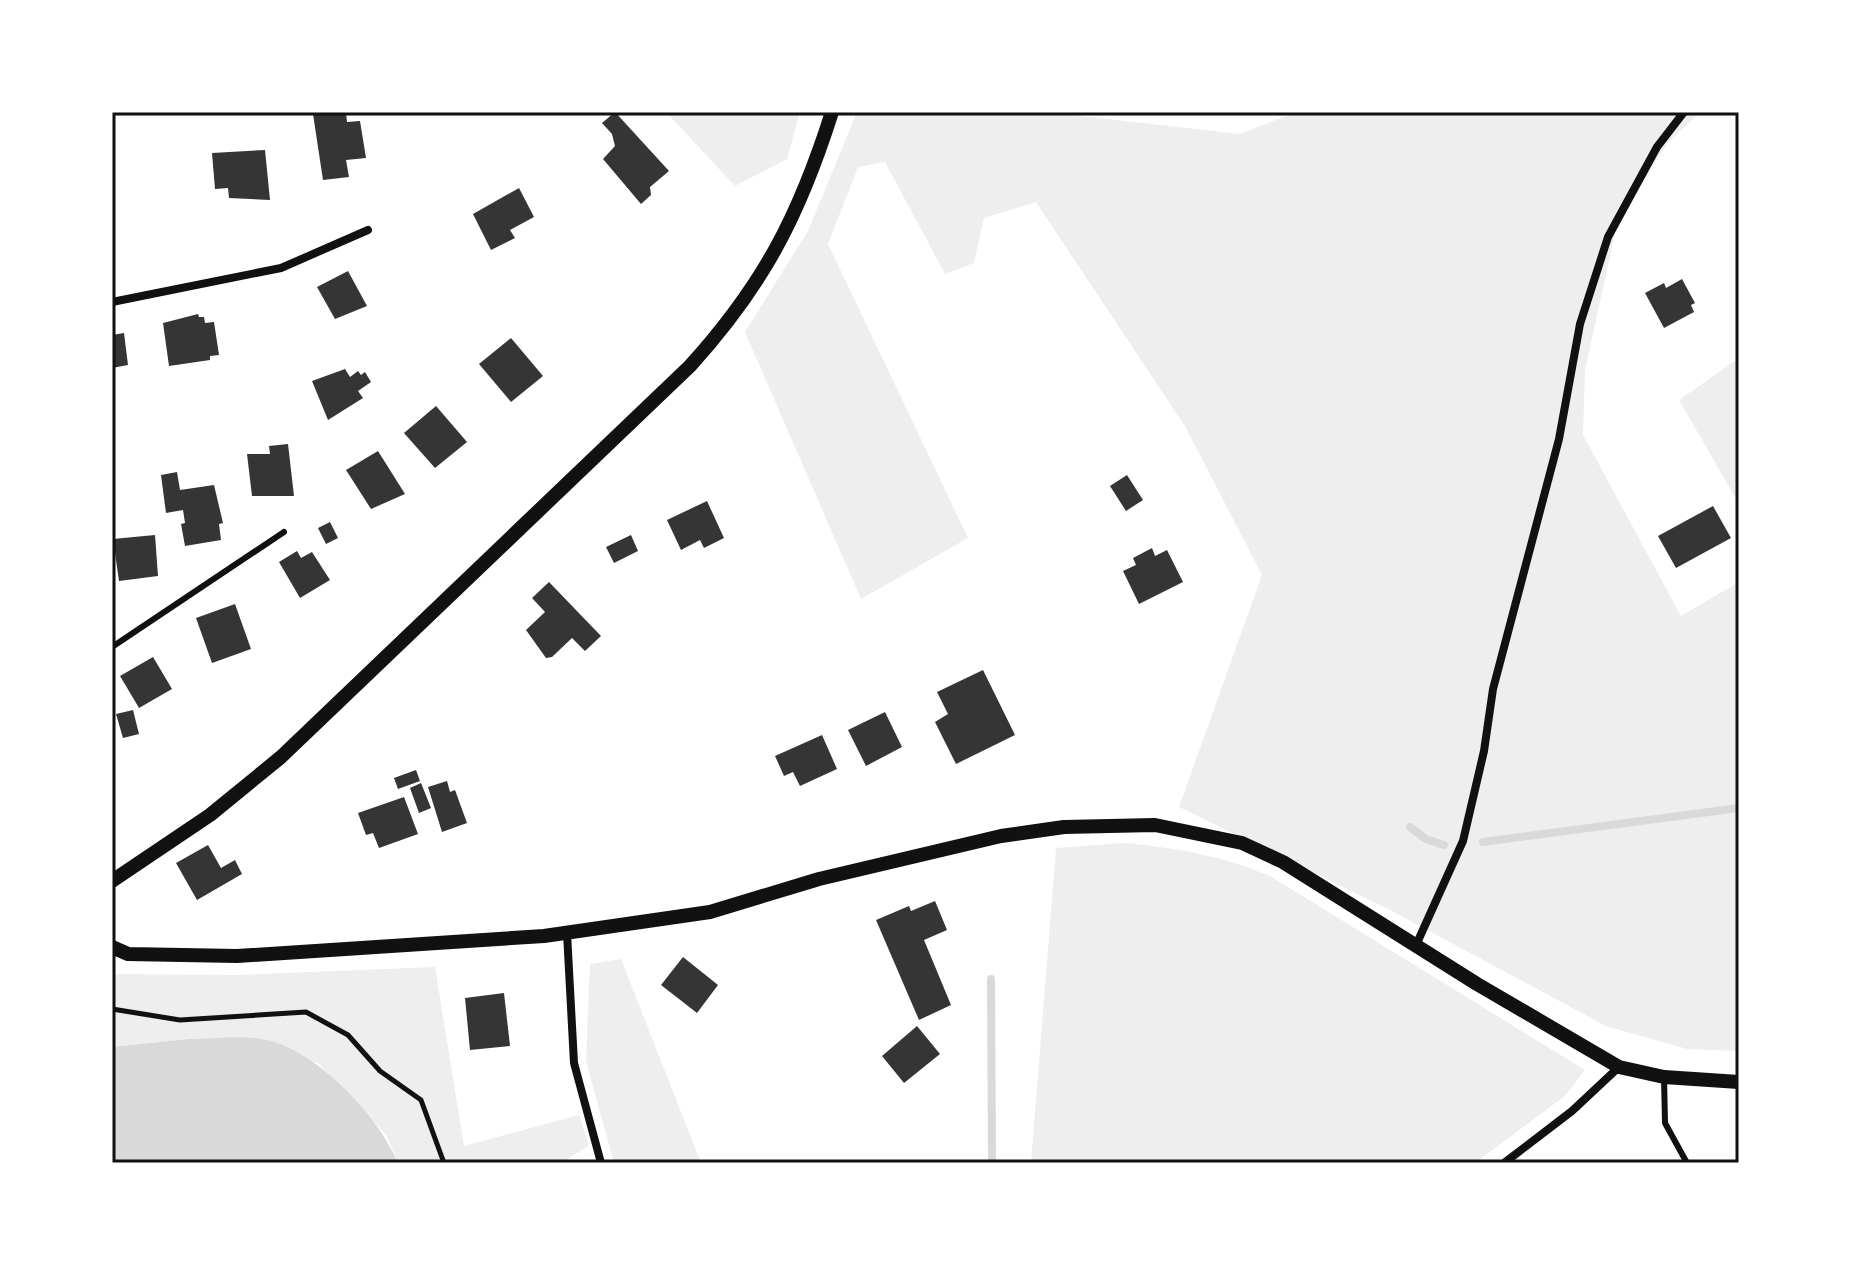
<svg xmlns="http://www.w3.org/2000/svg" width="1851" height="1275" font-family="Ubuntu,sans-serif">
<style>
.green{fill:#eee}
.water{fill:#d9d9d9}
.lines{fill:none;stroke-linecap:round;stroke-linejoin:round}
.stream{stroke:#d9d9d9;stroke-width:8}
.building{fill:#353535}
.path{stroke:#111;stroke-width:5}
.service{stroke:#111;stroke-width:6}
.minor{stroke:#111;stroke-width:8}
.tertiary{stroke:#111;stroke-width:14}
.neatline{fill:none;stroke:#111;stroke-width:3}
</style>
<rect width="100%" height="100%" fill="#fff"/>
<g class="green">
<polygon points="666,112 800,112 787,159 735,186"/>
<polygon points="857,112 1046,112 1240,134 1296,112 1700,112 1667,144 1618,220 1585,370 1583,435 1681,616 1739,582 1739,1051 1687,1049 1606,1026 1388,909 1179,807 1262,575 1186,428 1036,202 984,218 974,263 945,274 885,162 858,167 828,244 968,538 861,599 745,332 808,231"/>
<polygon points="1739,358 1739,504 1679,400"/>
<path d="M1125,843c52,5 97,13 145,33l315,194 -20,26 -90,67h-444l25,-315z"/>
<polygon points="621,959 701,1163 614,1163 586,1061 590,964"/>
<polygon points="435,967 464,1146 579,1115 589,1145 562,1163 398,1163 387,1136 319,1064 264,1039 188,1039 112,1047 112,974 237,975"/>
</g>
<path class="water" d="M188,1039c24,0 50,-4 74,0 52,8 117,77 136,124h-286v-116z"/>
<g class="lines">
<g class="stream">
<polyline points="1410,827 1426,839 1444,845"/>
<polyline points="1483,842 1739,808"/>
<polyline points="991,979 992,1163"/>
</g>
</g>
<g class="building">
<polygon points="346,112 347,122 360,121 366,158 346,160 349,177 323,180 313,114"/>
<polygon points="615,112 669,171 650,187 651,195 641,204 603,159 615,146 612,134 602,123"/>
<polygon points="265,150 270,200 229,198 228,188 215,189 212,153"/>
<polygon points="519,188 534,217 510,230 515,238 491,250 473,214"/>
<polygon points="348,271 367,306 335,319 317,287"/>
<polygon points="1682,279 1695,303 1691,305 1694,312 1664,328 1645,293 1664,283 1666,288"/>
<polygon points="198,314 199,317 204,317 205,323 214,322 219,355 210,356 210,360 169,366 163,323"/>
<polygon points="124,333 128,365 112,368 112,335"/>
<polygon points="511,338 543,376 511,402 479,364"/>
<polygon points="345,369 350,377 358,371 361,375 365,372 371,382 358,391 363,398 328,420 312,381"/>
<polygon points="436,406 467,442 435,468 404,433"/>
<polygon points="288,444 294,496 252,496 247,454 270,454 269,446"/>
<polygon points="378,451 405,494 371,509 346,470"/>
<polygon points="177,472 180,490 214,485 223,523 219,524 221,540 185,546 181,524 185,523 183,510 166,513 161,475"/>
<polygon points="1127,475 1143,500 1126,511 1110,486"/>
<polygon points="707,501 724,538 704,548 700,540 681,550 667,520"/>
<polygon points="1713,506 1731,538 1676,568 1658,536"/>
<polygon points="330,522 338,538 326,544 318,528"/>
<polygon points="155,535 158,576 119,581 113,539"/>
<polygon points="631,535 638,551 614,563 606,547"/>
<polygon points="1152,548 1155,556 1167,550 1183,582 1139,604 1123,571 1136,565 1133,558"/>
<polygon points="297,551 301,558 312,552 330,580 300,598 279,562"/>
<polygon points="549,582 601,636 585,651 572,638 552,657 546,658 526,630 545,612 532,598"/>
<polygon points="235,604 251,649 212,663 196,618"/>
<polygon points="153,657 172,689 139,708 120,676"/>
<polygon points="983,670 1015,735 956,764 935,722 948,714 937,692"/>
<polygon points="133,710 139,734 123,738 116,714"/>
<polygon points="885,712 902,747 866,766 848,730"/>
<polygon points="822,735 837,769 800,786 793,772 784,776 775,756"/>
<polygon points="416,770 420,781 398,789 394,778"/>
<polygon points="447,781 450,792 455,790 467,823 442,832 428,787"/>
<polygon points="421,783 431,808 419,813 410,788"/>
<polygon points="404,797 418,834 379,848 373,833 366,835 358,813"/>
<polygon points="208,845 221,868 235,860 242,874 197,900 176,863"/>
<polygon points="935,901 947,930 924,940 951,1005 919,1020 876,920 909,906 911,911"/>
<polygon points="683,957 718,985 697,1013 661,985"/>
<polygon points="504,993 510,1046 470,1050 465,998"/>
<polygon points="917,1026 940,1054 904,1083 882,1056"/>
</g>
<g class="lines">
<polyline class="path" points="112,1009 180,1020 306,1012 348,1035 380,1071 421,1100 444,1163"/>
<g class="service">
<polyline points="112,647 284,532"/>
<polyline points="1664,1077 1665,1123 1687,1163"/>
</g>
<g class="minor">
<polyline points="112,302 281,268 368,230"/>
<polyline points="567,933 574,1063 601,1163"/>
<polyline points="1417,943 1463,841 1484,751 1493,689 1559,439 1580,324 1608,237 1657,147 1684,112"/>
<polyline points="1504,1163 1572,1111 1619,1067"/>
</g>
<g class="tertiary">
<path d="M112,881l98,-66 71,-58 409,-391c74,-82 109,-150 142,-254"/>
<polyline points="112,947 128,954 237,956 544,936 710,912 819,879 1001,836 1064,827 1155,825 1242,843 1283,862 1477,984 1619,1067 1664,1077 1739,1082"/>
</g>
</g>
<rect width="1851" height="1275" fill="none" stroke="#ffffff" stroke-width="228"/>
<rect x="114" y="114" width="1623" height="1047" class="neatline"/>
</svg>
